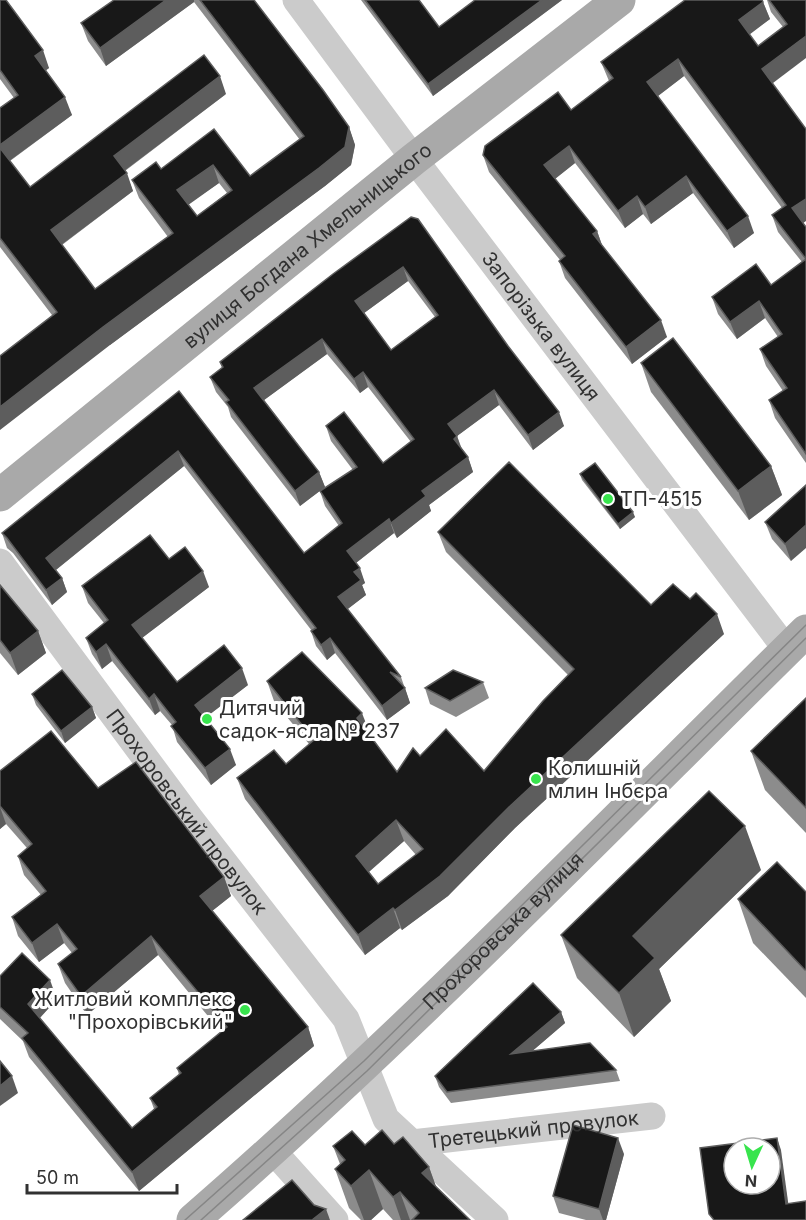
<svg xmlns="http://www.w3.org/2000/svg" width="806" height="1220" font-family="Inter,sans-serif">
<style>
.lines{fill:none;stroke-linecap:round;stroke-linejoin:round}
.minor{stroke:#cbcbcb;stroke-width:27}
.major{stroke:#a9a9a9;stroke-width:33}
.tram{stroke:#868686;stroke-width:1.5}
.wall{fill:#8c8c8c;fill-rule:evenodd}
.shaded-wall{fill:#5d5d5d}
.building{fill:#181818;stroke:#5d5d5d;stroke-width:1.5;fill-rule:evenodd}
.poi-dot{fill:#38e44d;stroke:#fff;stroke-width:2}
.labels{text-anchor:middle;stroke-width:6;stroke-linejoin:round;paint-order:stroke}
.street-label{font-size:20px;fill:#313131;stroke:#fff}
.poi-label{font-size:20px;fill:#313131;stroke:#fff;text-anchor:start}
</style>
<rect width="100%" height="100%" fill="#fff"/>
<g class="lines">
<g class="minor">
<path id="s1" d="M296,0l118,159 373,491"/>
<path id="s2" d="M0,562l189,255 157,202 40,100 109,101"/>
<path id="s3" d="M412,1143l240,-27"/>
<polyline points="273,1151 335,1220"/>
</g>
<g class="major">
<path id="s4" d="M0,495l414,-336 205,-159"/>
<path id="s5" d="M193,1220c214,-186 411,-390 613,-589"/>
</g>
<g class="tram">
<polyline points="185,1220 364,1061 806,625"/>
<polyline points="201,1220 367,1071 806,638"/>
</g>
</g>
<g class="wall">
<path d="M0,0l49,68 -3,2 26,45 -62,46 20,26 196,-93 -101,77 8,20 -71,54 33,44 73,-52 -29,-39 -7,-18 29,-11 53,-40 36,47 50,-36 -106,-138 -88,64 -18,-25 -7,-18 33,-23h140l95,127 6,18 -4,20 -26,21 -215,159 -58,-30 -52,-68v-139l14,-10 -14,-19zM219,183l8,10 -30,23 -9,-12z"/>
<polygon points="361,0 419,0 439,27 475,0 562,0 433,96"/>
<polygon points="767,0 806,0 773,83 803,223 806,227 806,463 775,418 769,400 783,391 766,366 760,349 778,337 765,318 737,339 718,314 712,297 771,285 802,262 778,232 772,215 782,208 684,76 658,96 754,233 734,248 693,193 651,224 643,214 625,228 575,163 555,179 597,231 602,245 667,337 632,364 565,278 559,261 560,260 489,172 483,155 571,110 609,81 601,62 763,2 770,19 749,34 758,46 783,27 771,12"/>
<path d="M411,217l153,209 -31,24 -34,-45 -42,31 5,13 6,8 5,15 -44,33 2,6 -34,27 -3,-5 -38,30 9,20 -3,2 4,10 -19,14 54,68 9,26 -23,17 -52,-67 -8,7 -11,-14 -5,-15h1l-128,-165 -128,104 6,8 5,14 -15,13 -39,-52 -6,-5 -5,-15 177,-142 125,162 35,-27 -14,-20 -5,-15 33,-21 -22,-29 -5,-15 57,37 28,-21 -43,-55 -8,6 -33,-39 -63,46 55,72 6,15 -25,19 -69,-89 -3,-10 -12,-15 -6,-15 12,-9 -2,-6zM408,281l27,36 -44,33 -27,-37z"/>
<polygon points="641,363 771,466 782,495 749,520 651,392"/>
<polygon points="580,474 635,517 620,529 582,480"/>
<polygon points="806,485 791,561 772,539 765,522"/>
<path d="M438,532l213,73 73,29 -209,194 -67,68 -46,34 -2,-2 -35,27 -120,-156 -8,-21 49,-14 23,-20 -35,-43 -7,-20 103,53h-1l28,38 23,-16 64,15 84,-96 -122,-123zM404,841l12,14 -38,29 -9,-12z"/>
<polygon points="169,559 209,587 142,638 177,682 248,685 205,718 236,765 211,785 177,742 172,725 160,711 155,715 112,661 102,669 92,654 86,638 104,623 88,603 82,586"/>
<polygon points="0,585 38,631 46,653 18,675 0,653"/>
<polygon points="483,682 489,698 456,717 430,704 425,688"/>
<polygon points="32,694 92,707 96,718 65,743 36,705"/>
<polygon points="806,698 806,833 765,790 751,751"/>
<polygon points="0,771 98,788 224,877 231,896 212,911 308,1027 314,1046 139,1191 29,1057 23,1041 0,1019 0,976 57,999 40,1018 132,1128 154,1109 150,1098 179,1075 177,1068 221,1032 158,955 87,1015 65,983 58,964 72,953 64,943 39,962 18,936 12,917 41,895 24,875 18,856 27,848 6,824 0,829"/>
<polygon points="761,870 659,969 671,1001 634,1037 577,978 561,935"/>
<polygon points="806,892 806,998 753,943 738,899"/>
<polygon points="561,1012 565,1023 532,1051 616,1070 620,1081 451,1103 439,1087 435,1076"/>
<polygon points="394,1144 429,1167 436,1187 470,1220 393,1220 383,1209 371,1220 361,1220 349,1208 335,1169 340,1164 333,1146"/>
<polygon points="624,1154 606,1220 586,1220 559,1213 553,1196"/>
</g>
<g class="shaded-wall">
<polygon points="166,0 194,0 194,2 106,66 100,48"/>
<polygon points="542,0 562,0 433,96 428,84"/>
<polygon points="763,2 770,19 745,38 739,20"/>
<polygon points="806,36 806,58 769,86 762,69"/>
<polygon points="43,50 49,68 41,74 35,56"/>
<polygon points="678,59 684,76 654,99 647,82"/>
<polygon points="220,76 226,94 120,174 114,156"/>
<polygon points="65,97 72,115 5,164 0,150 0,145"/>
<polygon points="349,127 355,145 351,165 325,186 110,345 0,430 0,407"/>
<polygon points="569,146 575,163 551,182 544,165"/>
<polygon points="213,165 219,183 184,208 177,190"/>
<polygon points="127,173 133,191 57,248 51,230"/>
<polygon points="686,176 693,193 651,224 645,207"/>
<polygon points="637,196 643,214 625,228 618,211"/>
<polygon points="806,199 806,221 799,226 792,208"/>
<polygon points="748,216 754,233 734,248 727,231"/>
<polygon points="597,231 603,248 593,234"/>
<polygon points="403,267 408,281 360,316 355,301"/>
<polygon points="759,301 765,318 737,339 730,322"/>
<polygon points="661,320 667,337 632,364 626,347"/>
<polygon points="322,339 327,354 260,403 254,388"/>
<polygon points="363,372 368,387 360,393 354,379"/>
<polygon points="494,390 499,405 453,439 448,424"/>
<polygon points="559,412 564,426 533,450 528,435"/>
<polygon points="457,436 462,451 454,439"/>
<polygon points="178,451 184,466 52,573 46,558"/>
<polygon points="468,457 473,472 429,505 431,511 397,538 391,523 422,491"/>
<polygon points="771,466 782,495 749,520 738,491"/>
<polygon points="319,472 325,487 300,506 295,491"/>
<polygon points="633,512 635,517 620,529 618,524"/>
<polygon points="389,519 394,533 352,566 347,551"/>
<polygon points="806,525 806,548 791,561 785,544"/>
<polygon points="360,568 365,583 362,585 366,595 344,612 338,597 354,572"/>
<polygon points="203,571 209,587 138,641 132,625"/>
<polygon points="62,578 67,592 52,605 46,590"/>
<polygon points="717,614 724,634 515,828 448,896 402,930 395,910 508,808"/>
<polygon points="38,631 46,653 18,675 10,653"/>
<polygon points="330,638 335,653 327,660 321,645"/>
<polygon points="106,644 112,661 102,669 96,652"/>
<polygon points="242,668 248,685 201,721 195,705"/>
<polygon points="405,688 410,703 387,720 382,706"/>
<polygon points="154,694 160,711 155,715 149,699"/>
<polygon points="92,707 96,718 65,743 61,731"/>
<polygon points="362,713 370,734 364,738 357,718"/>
<polygon points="230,749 236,765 211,785 205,768"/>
<polygon points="0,807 6,824 0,829"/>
<polygon points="396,820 404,841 364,876 356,856"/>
<polygon points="745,826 761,870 659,969 671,1001 634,1037 619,993 633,936"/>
<polygon points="224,877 231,896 207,915 200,896"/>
<polygon points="393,908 400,928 365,955 358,935"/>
<polygon points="57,924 64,943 39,962 32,943"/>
<polygon points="151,936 158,955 87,1015 81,996"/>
<polygon points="50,980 57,999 35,1023 28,1004"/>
<polygon points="561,1012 565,1023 515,1066 511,1054"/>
<polygon points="308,1027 314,1046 139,1191 132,1172"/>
<polygon points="12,1076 18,1093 0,1106 0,1086"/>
<polygon points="618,1138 624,1154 606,1220 603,1220 599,1209"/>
<polygon points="777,1138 781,1150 790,1216 786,1204"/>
<polygon points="429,1167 443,1206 422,1173"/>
<polygon points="369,1170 383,1209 371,1220 364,1220 351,1186"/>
<polygon points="400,1192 410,1220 401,1220 393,1197"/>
<polygon points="326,1209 330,1220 312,1220"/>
</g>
<g class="building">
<polygon points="0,0 6,0 43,50 35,56 65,97 0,145 0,108 18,95 0,70"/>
<polygon points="114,0 166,0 100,48 81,23"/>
<path d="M200,0h54l69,90 26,37 -4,20 -26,21 -216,159 -103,80v-51l57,-44 -57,-74v-90l30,39 174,-132 16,21 -106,80 13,17 -76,57 44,59 78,-56 -41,-53 24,-18 5,7 53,-40 36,47 54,-40zM213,165l19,25 -35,26 -20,-26z"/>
<polygon points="365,0 419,0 439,27 475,0 542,0 428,84"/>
<polygon points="685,0 762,0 763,2 739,20 758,46 787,24 769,0 806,0 806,36 762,69 806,129 806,199 792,208 806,227 806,259 772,215 786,205 678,59 647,82 748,216 727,231 686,176 645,207 637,196 618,211 569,146 544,165 597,231 593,234 661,320 626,347 559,261 565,256 483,155 485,146 558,92 571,110 613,78 601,62"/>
<path d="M411,217l7,2 90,127 51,66 -31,23 -34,-45 -46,34 9,12 -3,3 14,18 -46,34 4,5 -35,27 -2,-4 -42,32 13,17 -6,4 7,8 -23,17 63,80 -11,-5 15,16 -23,18 -52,-68 -9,7 -10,-14 5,-3 -138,-177 -132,107 16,20 -16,12 -39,-52 -5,-5 177,-142 125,162 38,-30 -22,-32 37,-24 -31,-41 18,-14 39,51 31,-24 -51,-67 -9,7 -32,-40 -68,49 65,84 -24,19 -69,-89 3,-2 -19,-23 13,-10 -3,-5 113,-88zM403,267l35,48 -47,35 -36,-49z"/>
<polygon points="806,259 806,454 769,400 787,388 760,349 782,334 759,301 730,322 712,297 756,264 771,285"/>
<polygon points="673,338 771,466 738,491 641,363"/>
<path d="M509,462l142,143 22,-21 17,15 6,-6 21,21 -209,194 -68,68 -45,34 -2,-2 -35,27 -121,-157 37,-28 12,14 28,-24 -47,-59 35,-29 60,61 -5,5 40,54 16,-24 7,8 26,-27 38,42 59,-70 31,-32 -136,-137zM396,820l27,29 -45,35 -22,-28z"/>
<polygon points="595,463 633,512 618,524 580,474"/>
<polygon points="806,485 806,525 785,544 765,522"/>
<polygon points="150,535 169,559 185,547 203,571 132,625 177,682 224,645 242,668 195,705 230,749 205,768 171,726 176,722 154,694 149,699 106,644 96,652 86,638 108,620 82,586"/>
<polygon points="0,585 38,631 10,653 0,640"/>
<polygon points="62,670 92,707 61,731 32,694"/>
<polygon points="453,670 483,682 450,701 425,688"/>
<polygon points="806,698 806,808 751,751"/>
<polygon points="51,731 98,788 136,762 224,877 200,896 308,1027 132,1172 22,1038 28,1033 0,1007 0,976 22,953 50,980 28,1004 132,1128 157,1107 150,1098 181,1073 177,1068 227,1027 151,936 81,996 58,964 77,949 57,924 32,943 12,917 46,891 18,856 32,844 0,806 0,771"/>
<polygon points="709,791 745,826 633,936 655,958 619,993 561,935"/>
<polygon points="777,862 806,892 806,969 805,970 738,899"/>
<polygon points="533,983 561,1012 511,1054 590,1043 616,1070 447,1092 435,1076"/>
<polygon points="0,1061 12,1076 0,1086"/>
<polygon points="573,1125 618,1138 599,1209 553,1196"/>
<polygon points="382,1130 394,1144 403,1137 429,1167 422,1173 470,1220 412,1220 419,1213 400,1192 393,1197 369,1170 351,1186 335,1169 345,1160 333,1146 352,1131 365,1145"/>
<path d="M777,1138l9,66 20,-3v19h-92l-5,-6 -9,-66zM734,1148h36v36h-36z"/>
<polygon points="292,1180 314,1205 326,1209 312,1220 243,1220"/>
</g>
<g class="poi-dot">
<circle cx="608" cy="499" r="6"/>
<circle cx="207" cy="719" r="6"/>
<circle cx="536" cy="779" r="6"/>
<circle cx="245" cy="1010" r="6"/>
</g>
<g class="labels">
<g class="street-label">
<text dy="7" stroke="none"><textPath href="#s4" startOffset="396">вулиця Богдана Хмельницького</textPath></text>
<text dy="7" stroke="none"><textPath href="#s1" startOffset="408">Запорізька вулиця</textPath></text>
<text dy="7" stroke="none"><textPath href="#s2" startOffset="312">Прохоровський провулок</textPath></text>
<text dy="7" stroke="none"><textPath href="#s5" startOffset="424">Прохоровська вулиця</textPath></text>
<text dy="7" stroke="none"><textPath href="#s3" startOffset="122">Третецький провулок</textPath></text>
</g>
<g class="poi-label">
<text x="620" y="506">ТП-4515</text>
<text x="219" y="715">Дитячий<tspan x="219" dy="23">садок-ясла № 237</tspan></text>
<text x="548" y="775">Колишній<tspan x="548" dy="23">млин Інбєра</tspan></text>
<text x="233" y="1006" text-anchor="end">Житловий комплекс<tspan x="233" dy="23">"Прохорівський"</tspan></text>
</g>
</g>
<g transform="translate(752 1166) rotate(184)"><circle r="28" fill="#ffffff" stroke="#adadad" stroke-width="1.5"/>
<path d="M0-4.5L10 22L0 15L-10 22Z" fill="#38e44d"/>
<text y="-9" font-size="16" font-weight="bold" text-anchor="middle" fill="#313131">N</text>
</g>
<path d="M27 1184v9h150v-9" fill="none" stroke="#313131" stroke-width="3"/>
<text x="36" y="1184" font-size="18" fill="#313131" stroke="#ffffff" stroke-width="4.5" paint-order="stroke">50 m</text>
</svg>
